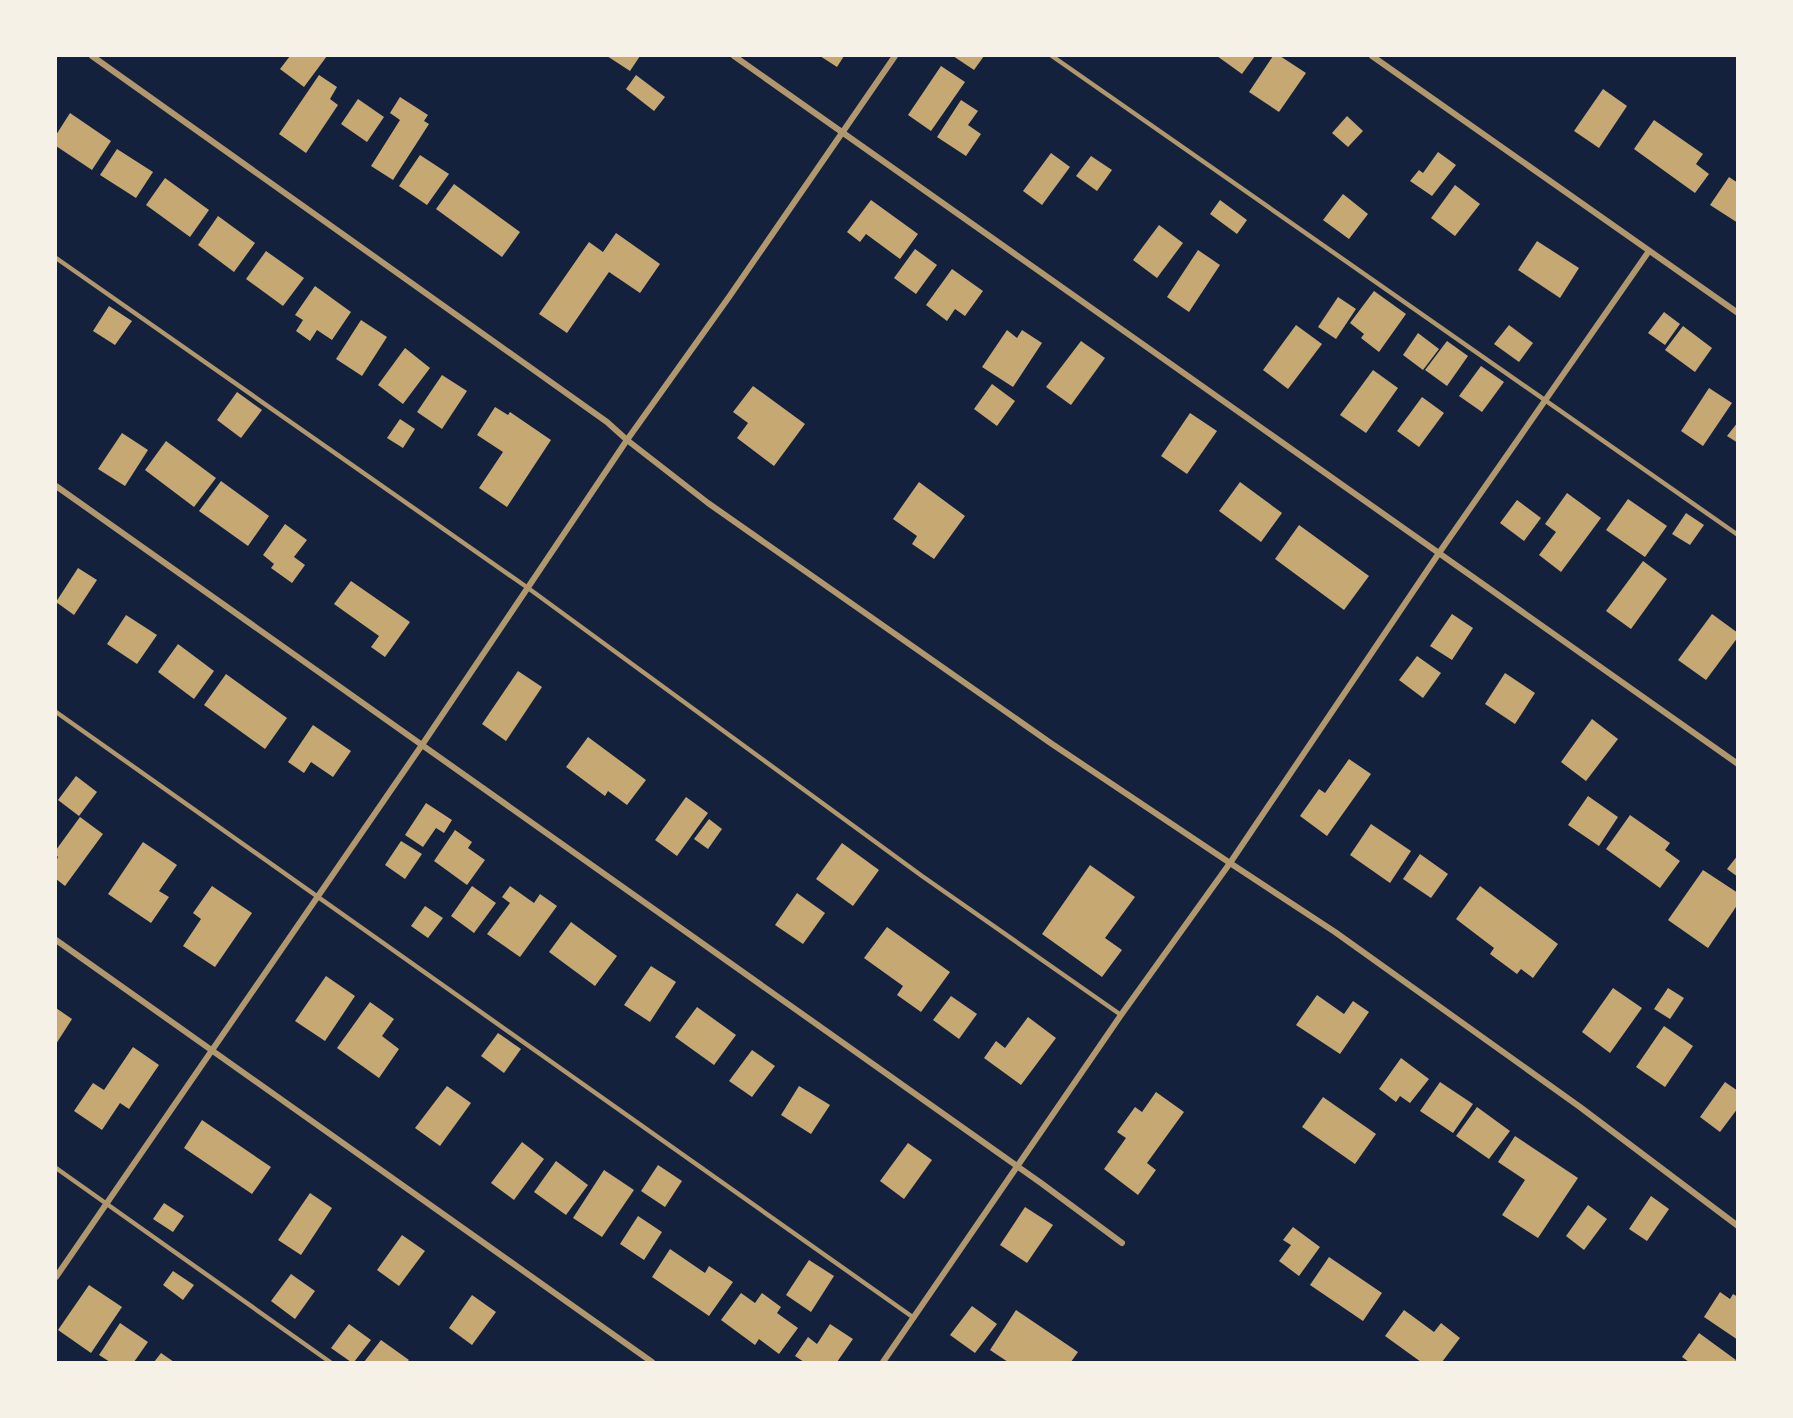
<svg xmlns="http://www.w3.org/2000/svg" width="1793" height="1418" font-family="'PT Sans Narrow',sans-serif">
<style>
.building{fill:#c6a872}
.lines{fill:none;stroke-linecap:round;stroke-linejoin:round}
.service{stroke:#b1986c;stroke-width:4.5}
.minor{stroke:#b1986c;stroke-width:6}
</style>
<rect width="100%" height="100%" fill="#14213d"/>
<g class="building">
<polygon points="290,56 327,56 304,87 280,69"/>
<polygon points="607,56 640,56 630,71"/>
<polygon points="820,56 844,56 837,67"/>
<polygon points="953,56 984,56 974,70"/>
<polygon points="1217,56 1255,56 1242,74"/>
<polygon points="1273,56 1280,56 1306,73 1279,112 1249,92"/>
<polygon points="941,66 965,82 931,131 908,115"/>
<polygon points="319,75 337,87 330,99 338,105 306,153 279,134"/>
<polygon points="636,75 665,97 654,111 626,89"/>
<polygon points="1603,89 1627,106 1599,148 1574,131"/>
<polygon points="400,97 428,115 424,121 429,124 393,180 371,166 400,120 390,113"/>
<polygon points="358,99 384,117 367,142 341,124"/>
<polygon points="961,100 978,111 968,125 981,134 966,156 937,137"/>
<polygon points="70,113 111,141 92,170 56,146 56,135"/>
<polygon points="1347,116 1363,131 1348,147 1332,133"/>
<polygon points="1654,120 1703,154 1696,164 1709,174 1695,193 1634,149"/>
<polygon points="117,149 153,172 136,198 100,175"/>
<polygon points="1438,152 1456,165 1432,196 1410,181 1419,170 1423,173"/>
<polygon points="1051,153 1070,167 1042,205 1023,191"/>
<polygon points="420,155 449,174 427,205 399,186"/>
<polygon points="1091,156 1112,170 1097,191 1076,176"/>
<polygon points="1729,177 1738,183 1738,223 1710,205"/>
<polygon points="165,178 209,210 190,237 146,205"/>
<polygon points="454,184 520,232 502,257 436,209"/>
<polygon points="1455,185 1480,204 1455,236 1431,218"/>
<polygon points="1343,194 1368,214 1349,239 1323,220"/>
<polygon points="871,200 918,234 900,259 866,234 860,242 847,232"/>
<polygon points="1220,200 1247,220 1237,234 1210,214"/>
<polygon points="218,216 255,243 234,272 198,245"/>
<polygon points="1159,225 1183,243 1157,278 1133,260"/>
<polygon points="616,233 660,264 640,293 609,272 567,333 539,314 589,242 603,252"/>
<polygon points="1537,241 1579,268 1560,298 1518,270"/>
<polygon points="915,249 937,265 916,294 894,278"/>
<polygon points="1198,250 1220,265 1189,312 1167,297"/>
<polygon points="266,251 304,278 283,306 246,279"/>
<polygon points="952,269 983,291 965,316 955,309 947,321 926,305"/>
<polygon points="315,286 351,312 332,340 317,330 310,341 296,331 303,320 295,315"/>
<polygon points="1374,291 1406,314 1379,352 1361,338 1364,334 1350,323"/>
<polygon points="1338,297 1356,309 1336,339 1318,327"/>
<polygon points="109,306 132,321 115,345 93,331"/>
<polygon points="1664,312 1680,324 1665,345 1648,333"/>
<polygon points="361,320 387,337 362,376 336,359"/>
<polygon points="1296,325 1322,344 1288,389 1263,370"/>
<polygon points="1509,325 1533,343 1519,362 1494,344"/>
<polygon points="1683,326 1712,348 1695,372 1665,350"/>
<polygon points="1007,330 1017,338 1022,330 1042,343 1013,387 982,367"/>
<polygon points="1418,333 1439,349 1423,370 1403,355"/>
<polygon points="1081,341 1105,358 1071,405 1046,387"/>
<polygon points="1447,341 1468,356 1447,386 1425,370"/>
<polygon points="405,348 430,368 403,404 378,385"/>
<polygon points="1481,366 1504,382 1482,412 1459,396"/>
<polygon points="1373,370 1398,388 1366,433 1340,415"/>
<polygon points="442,375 467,391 442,429 417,412"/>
<polygon points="992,384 1015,401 997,426 974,409"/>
<polygon points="753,386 805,424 774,466 737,438 748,423 733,412"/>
<polygon points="1709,388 1732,403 1703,446 1681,431"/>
<polygon points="237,392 262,410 241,438 217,420"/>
<polygon points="1422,397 1444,413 1419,447 1397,431"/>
<polygon points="495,407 508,415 510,412 551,440 507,507 479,488 503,452 477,435"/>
<polygon points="1190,413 1217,431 1187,474 1161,456"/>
<polygon points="400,419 415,429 403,448 387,438"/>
<polygon points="1738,422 1738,443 1727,436"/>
<polygon points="122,433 148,450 125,486 98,469"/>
<polygon points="166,441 216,478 194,507 145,470"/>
<polygon points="221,481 269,516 248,546 199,511"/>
<polygon points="919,482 965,516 934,559 912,544 917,536 893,519"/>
<polygon points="1240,482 1282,513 1261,542 1219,511"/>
<polygon points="1567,493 1601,518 1561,572 1539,555 1556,532 1545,524"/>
<polygon points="1628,499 1667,526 1645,557 1606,530"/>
<polygon points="1517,500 1541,518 1524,541 1500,523"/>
<polygon points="1686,513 1704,525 1690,545 1672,534"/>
<polygon points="285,524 307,540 294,557 305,565 292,583 271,568 274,564 263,555"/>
<polygon points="1299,525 1369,576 1344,610 1275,559"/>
<polygon points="1643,561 1667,579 1631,629 1606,611"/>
<polygon points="78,568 97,580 74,615 56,602"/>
<polygon points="351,581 410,622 385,657 371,647 379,636 334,604"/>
<polygon points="1452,614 1473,628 1452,660 1430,646"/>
<polygon points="1712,614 1738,633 1738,637 1706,680 1678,660"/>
<polygon points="126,615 157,635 137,664 107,644"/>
<polygon points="178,644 214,671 194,699 158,672"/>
<polygon points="1417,656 1441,673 1423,698 1399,680"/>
<polygon points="518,671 542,687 506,741 482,724"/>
<polygon points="1505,673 1535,693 1515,724 1485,704"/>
<polygon points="226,674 287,718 265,749 204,705"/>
<polygon points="1592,719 1618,739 1586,781 1561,762"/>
<polygon points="313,725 351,751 333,777 311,762 304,773 288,762"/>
<polygon points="588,737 646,780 627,805 608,791 605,796 566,767"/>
<polygon points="1349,759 1371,774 1327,836 1300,816 1319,789 1325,793"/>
<polygon points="76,776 97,792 79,816 58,800"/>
<polygon points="1588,796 1618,817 1599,846 1568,825"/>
<polygon points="686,797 708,813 677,856 655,840"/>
<polygon points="426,803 452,820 444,833 436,828 423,847 405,835"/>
<polygon points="1630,815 1670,843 1665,850 1680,861 1660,888 1606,849"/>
<polygon points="80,817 103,834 65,886 56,879 56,861 58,857 56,855 56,850"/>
<polygon points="709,819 722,829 708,849 694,839"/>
<polygon points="1371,824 1411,851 1390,883 1350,855"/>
<polygon points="455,830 472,842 468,848 485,860 467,885 434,861"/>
<polygon points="401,841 422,854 405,879 385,865"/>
<polygon points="143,842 177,865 159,891 169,897 151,923 108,894"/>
<polygon points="842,843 879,870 853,906 816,879"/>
<polygon points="1420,854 1448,874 1431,898 1403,879"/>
<polygon points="1738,855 1738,877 1727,869"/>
<polygon points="1090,865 1135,897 1105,938 1122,950 1102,977 1042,934"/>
<polygon points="1703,870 1738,893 1738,904 1708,948 1668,920"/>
<polygon points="212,886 252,913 215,967 183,946 201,919 193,913"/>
<polygon points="472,886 496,903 474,933 451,916"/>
<polygon points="510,886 534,903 540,894 557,906 520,957 487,934 510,903 502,897"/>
<polygon points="1480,886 1558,944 1533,978 1521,969 1517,974 1490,954 1494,948 1456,919"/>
<polygon points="797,893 825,913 803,944 775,925"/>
<polygon points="425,906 443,918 428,938 411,926"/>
<polygon points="571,922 617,956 595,986 549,952"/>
<polygon points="887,927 950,972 921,1012 897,995 903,986 864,958"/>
<polygon points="651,966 676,982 650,1022 624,1005"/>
<polygon points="326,976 355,996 325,1041 295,1021"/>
<polygon points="1613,988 1642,1008 1610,1053 1582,1032"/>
<polygon points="1668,988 1684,998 1670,1019 1654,1009"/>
<polygon points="1317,995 1344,1014 1353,1001 1369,1012 1340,1054 1296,1025"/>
<polygon points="951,996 977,1014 959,1039 933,1020"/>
<polygon points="370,1002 394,1019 382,1036 399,1049 379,1078 337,1048"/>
<polygon points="697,1007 736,1035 714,1065 675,1037"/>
<polygon points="56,1008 72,1019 56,1044"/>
<polygon points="1028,1017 1056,1038 1021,1085 984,1058 996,1041 1005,1048"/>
<polygon points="1664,1026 1693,1046 1665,1087 1636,1067"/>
<polygon points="498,1033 521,1049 504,1073 481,1056"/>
<polygon points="133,1047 159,1065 129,1109 120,1103 102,1130 74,1111 93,1083 104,1090"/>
<polygon points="752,1050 775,1066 752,1097 729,1081"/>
<polygon points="1401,1058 1429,1079 1410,1103 1400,1096 1396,1102 1379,1089"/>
<polygon points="1440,1082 1473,1104 1453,1133 1420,1111"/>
<polygon points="1725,1082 1738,1091 1738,1108 1720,1132 1700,1117"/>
<polygon points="447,1086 471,1103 440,1146 415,1128"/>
<polygon points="799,1086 830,1105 811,1134 781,1115"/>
<polygon points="1156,1092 1184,1112 1147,1163 1156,1170 1138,1195 1104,1169 1126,1138 1117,1132 1135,1107 1142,1112"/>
<polygon points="1323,1097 1376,1134 1355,1164 1302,1127"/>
<polygon points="1477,1107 1510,1131 1489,1159 1456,1136"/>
<polygon points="202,1120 271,1167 252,1194 184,1148"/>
<polygon points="1515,1136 1578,1178 1538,1238 1502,1215 1525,1180 1498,1162"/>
<polygon points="522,1142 544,1159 514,1200 491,1183"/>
<polygon points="908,1143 932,1160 904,1199 880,1181"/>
<polygon points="556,1161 588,1185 566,1215 534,1192"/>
<polygon points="658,1165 682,1181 665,1207 641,1191"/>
<polygon points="604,1170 634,1190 602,1237 573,1218"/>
<polygon points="310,1193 332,1208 301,1255 278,1240"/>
<polygon points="1651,1196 1669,1209 1647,1241 1629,1229"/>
<polygon points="164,1203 184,1216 173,1232 153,1219"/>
<polygon points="1588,1205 1607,1219 1584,1250 1566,1236"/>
<polygon points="1025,1207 1053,1225 1027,1263 1000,1245"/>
<polygon points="638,1216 662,1232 644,1260 620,1244"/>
<polygon points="1293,1227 1320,1247 1299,1276 1279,1261 1291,1245 1283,1240"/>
<polygon points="402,1235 425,1251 399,1286 377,1270"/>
<polygon points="670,1249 705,1273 709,1266 733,1282 709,1316 652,1277"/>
<polygon points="1329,1257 1382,1293 1363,1321 1310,1285"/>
<polygon points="809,1260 834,1276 811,1312 786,1295"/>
<polygon points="173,1271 194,1285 183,1300 163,1285"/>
<polygon points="291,1274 315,1291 295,1319 271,1301"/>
<polygon points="89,1285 122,1307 91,1353 58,1330"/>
<polygon points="1720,1292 1730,1299 1733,1294 1738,1297 1738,1340 1704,1317"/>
<polygon points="741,1293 755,1303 762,1293 781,1307 777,1313 798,1328 779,1354 759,1339 755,1345 721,1320"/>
<polygon points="472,1295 496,1312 472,1345 449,1328"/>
<polygon points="972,1306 997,1324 975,1353 950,1335"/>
<polygon points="1016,1310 1078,1352 1071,1362 1008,1362 990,1350"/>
<polygon points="1404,1310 1434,1332 1441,1323 1460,1338 1442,1362 1421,1362 1385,1336"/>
<polygon points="120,1323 148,1342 134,1362 110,1362 99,1355"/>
<polygon points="349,1324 371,1340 354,1362 351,1362 331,1348"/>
<polygon points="830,1324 853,1339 837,1362 804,1362 795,1356 808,1337 817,1344"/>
<polygon points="1699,1333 1736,1360 1735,1362 1689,1362 1682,1357"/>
<polygon points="381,1340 409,1360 407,1362 364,1362"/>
<polygon points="161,1353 174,1362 154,1362"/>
</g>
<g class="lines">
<g class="service">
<polyline points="1052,56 1738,535"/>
<polyline points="56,258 528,588 922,876 1121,1015"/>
<polyline points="56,712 914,1318"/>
<polyline points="56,1168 330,1362"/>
</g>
<g class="minor">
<polyline points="92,56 607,422 627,440 708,503 1052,744 1230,863 1335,932 1580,1107 1738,1226"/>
<polyline points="734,56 1738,764"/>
<polyline points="1372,56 1738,313"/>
<polyline points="56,486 1041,1183 1122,1243"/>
<polyline points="56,940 652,1362"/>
<polyline points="56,1277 422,745 627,440 729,297 895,56"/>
<polyline points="883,1362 1121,1015 1230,863 1439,553 1649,251"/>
</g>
</g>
<rect width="1793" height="1418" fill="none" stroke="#f6f1e7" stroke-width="114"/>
</svg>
